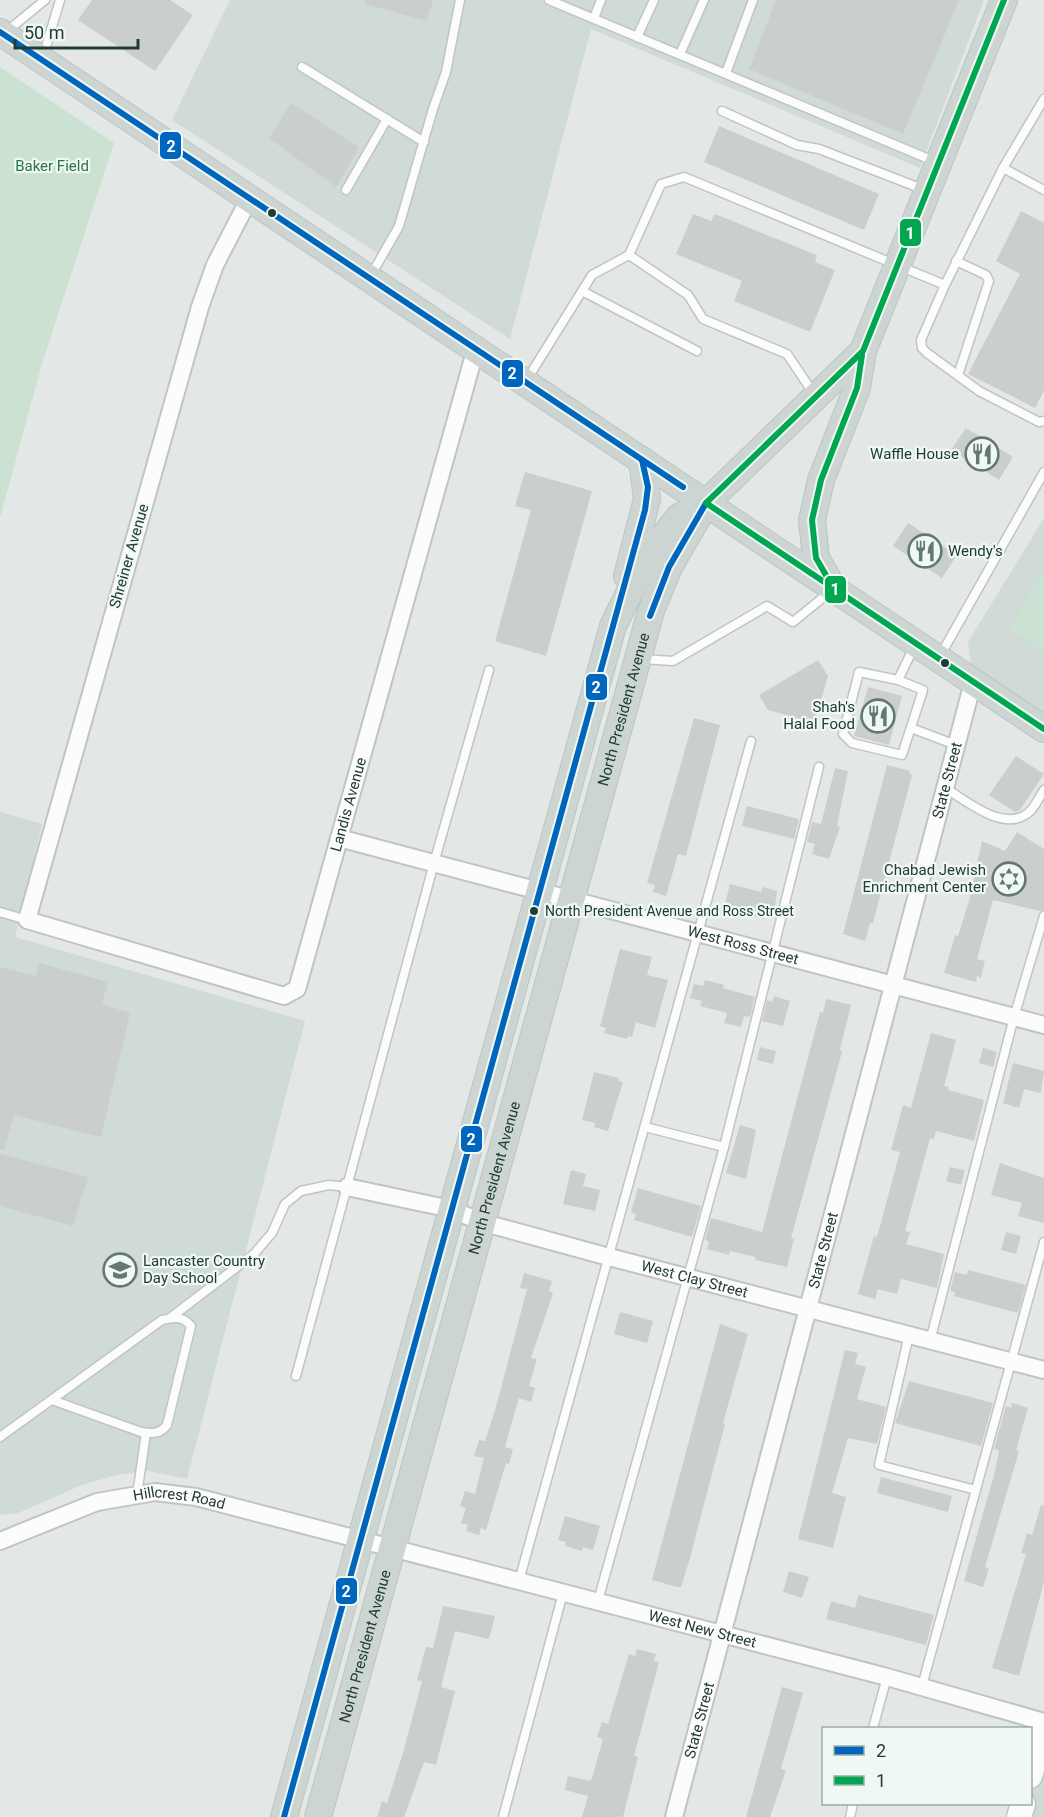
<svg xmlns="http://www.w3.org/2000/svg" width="1044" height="1817" font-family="Roboto,sans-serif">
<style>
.built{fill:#d0dad6}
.green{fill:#cbe2d2}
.building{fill:#cacfcd}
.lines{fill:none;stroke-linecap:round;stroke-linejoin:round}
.service-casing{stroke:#c0c5c3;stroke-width:11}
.minor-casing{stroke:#c0c5c3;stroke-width:20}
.secondary-casing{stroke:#bec6c3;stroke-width:27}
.primary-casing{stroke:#bbc5c2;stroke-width:28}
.service{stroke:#fbfcfb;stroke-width:8}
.minor{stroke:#fbfcfb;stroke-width:16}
.secondary{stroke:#fbfcfb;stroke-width:24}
.primary{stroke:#cdd5d2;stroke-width:26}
.bus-1-casing{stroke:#f0f8f4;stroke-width:10}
.bus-2-casing{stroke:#f0f8f4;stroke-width:10}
.bus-1{stroke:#0065bd;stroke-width:6}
.bus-2{stroke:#00a651;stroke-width:6}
.bus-dot{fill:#203c34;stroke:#f0f8f4;stroke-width:2}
.labels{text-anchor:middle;stroke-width:4.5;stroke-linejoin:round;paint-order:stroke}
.bus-label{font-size:14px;fill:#203c34;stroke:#f0f8f4;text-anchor:start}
.park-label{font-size:15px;fill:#297445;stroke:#f0f8f4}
.poi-label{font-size:15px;fill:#203c34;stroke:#f0f8f4;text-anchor:end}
.street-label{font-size:15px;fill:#203c34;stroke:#f0f8f4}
.line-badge{stroke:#f0f8f4;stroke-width:2}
.badge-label{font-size:16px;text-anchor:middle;font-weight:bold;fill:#fff}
</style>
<rect width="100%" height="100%" fill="#e3e8e6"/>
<g class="built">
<polygon points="230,0 984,0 920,168 591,29 510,339 172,120"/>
<polygon points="1044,518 1044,729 973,682 968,642"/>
<polygon points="0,812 42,824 15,937 305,1021 187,1479 148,1471 116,1475 82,1485 18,1513 0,1515"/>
<polygon points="1044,1727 1044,1817 1019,1817 1030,1804 1031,1776"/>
</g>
<g class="green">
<polygon points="0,67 114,143 41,367 0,518"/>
<polygon points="1044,571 1044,651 1009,629"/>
</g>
<g class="building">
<polygon points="92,0 170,0 193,15 155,71 78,20"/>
<polygon points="366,0 433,0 427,21 365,4"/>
<polygon points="776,0 959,0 903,134 749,69"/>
<polygon points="291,103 359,147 336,187 269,138"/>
<polygon points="719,126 879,194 864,230 704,162"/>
<polygon points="1021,211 1044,223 1044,391 1035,408 968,374 1020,274 996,261"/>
<polygon points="693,214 711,221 715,214 817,255 815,262 835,270 810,332 734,301 742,281 676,254"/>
<polygon points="966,428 1013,457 999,480 951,450"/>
<polygon points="525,472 592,491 546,656 495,641 531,510 515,506"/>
<polygon points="908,523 957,555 942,578 893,546"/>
<polygon points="818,660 828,676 814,723 768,710 759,695"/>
<polygon points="868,687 902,696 889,745 854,736"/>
<polygon points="694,718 720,725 686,856 678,854 666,896 653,892 655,885 647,883"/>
<polygon points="1016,756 1044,774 1020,810 1015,812 989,795"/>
<polygon points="887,765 910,771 909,774 912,775 873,923 870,923 865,941 843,934"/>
<polygon points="835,768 848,771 837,826 840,827 829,859 812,854 815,844 807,842 812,822 821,824"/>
<polygon points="747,806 799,819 794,839 742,826"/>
<polygon points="1017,832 1044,849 1044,910 1040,911 993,900 977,959 985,961 981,978 977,976 976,982 944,973 955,935 958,936 969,901 982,841 1005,851"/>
<polygon points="730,884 761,892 763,887 777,891 774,915 766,913 764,919 724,908"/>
<polygon points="620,949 652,957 647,975 668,980 655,1028 636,1022 632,1037 628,1036 627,1039 604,1033 606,1028 600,1026"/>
<polygon points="39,963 108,982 102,1004 130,1013 101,1137 14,1115 4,1150 0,1150 0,967 36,976"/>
<polygon points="705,980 724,985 723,988 755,997 750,1017 744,1016 741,1027 724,1023 727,1013 700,1006 702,1001 690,998 694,984 703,986"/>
<polygon points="774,996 790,1001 783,1026 762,1021 767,1000 772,1002"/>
<polygon points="826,999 851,1005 840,1049 842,1052 791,1238 794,1239 787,1267 755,1260 756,1257 730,1251 729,1255 707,1249 709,1242 705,1240 711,1218 762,1232 820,1012 823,1013"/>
<polygon points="931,1033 956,1040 944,1086 949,1087 948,1090 984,1100 974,1141 936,1131 934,1139 930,1138 905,1231 910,1232 906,1244 944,1254 937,1288 901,1279 897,1294 878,1289 875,1299 858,1294 874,1236 877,1237 900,1152 891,1150 903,1105 911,1108"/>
<polygon points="760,1047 776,1051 773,1064 757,1060"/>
<polygon points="983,1048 997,1052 993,1067 979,1063"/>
<polygon points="1013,1063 1044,1071 1041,1093 1024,1089 1019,1108 1003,1103"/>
<polygon points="594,1072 619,1078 618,1081 623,1082 608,1131 594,1127 595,1123 582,1120"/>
<polygon points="740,1125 756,1130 746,1179 726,1173"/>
<polygon points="0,1154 88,1177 73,1226 0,1206"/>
<polygon points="1000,1163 1044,1178 1044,1223 1018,1216 1022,1203 991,1195"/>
<polygon points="950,1167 965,1170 961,1185 946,1181"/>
<polygon points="571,1170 586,1174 583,1186 600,1190 595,1211 563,1204"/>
<polygon points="638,1188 701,1206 692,1237 634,1220 636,1214 631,1212"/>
<polygon points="1006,1232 1021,1236 1016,1254 1001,1250"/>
<polygon points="968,1270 1026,1285 1018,1313 954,1296 955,1292 950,1291 955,1272 967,1275"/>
<polygon points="524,1273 552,1281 549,1291 553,1293 531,1358 537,1359 529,1386 535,1388 531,1402 519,1398 505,1447 513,1449 509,1464 506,1463 486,1530 481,1528 479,1535 466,1531 468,1525 461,1523 466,1508 460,1506 465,1491 475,1494 484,1458 474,1456 479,1440 485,1441 496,1407 527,1289 520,1288"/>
<polygon points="620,1312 653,1321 647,1343 614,1334"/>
<polygon points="720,1324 748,1334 723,1423 725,1424 690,1558 681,1587 677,1587 652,1580"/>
<polygon points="845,1350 858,1353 855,1364 866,1367 857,1399 886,1407 877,1444 848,1438 832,1493 846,1497 833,1548 798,1539"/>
<polygon points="909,1381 993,1403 981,1446 895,1423"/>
<polygon points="1012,1403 1028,1408 1016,1450 1019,1451 985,1567 989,1568 983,1587 964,1581 995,1471 999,1450 994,1449 1006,1406 1011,1408"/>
<polygon points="881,1477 952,1496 948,1512 877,1493"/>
<polygon points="1041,1505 1044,1506 1044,1582 1019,1676 992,1668 1026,1554 1021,1553 1027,1533 1032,1535"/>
<polygon points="565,1516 600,1526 593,1550 583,1547 582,1551 565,1546 566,1542 558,1540"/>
<polygon points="789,1571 809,1577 802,1598 783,1592"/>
<polygon points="858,1595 934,1615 926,1645 826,1619 831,1601 855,1608"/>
<polygon points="443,1606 495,1616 489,1639 455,1631 441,1687 455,1691 436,1765 424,1762 404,1817 377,1817 382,1801 387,1803 403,1753 422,1681 417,1680 426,1647 433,1648"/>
<polygon points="637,1649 656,1654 654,1661 659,1662 634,1756 638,1757 623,1817 582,1817 588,1796 565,1790 568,1776 591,1781 603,1739 597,1737 602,1722 608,1724 629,1654 635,1656"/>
<polygon points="782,1687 803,1693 781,1769 786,1770 770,1817 746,1817"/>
</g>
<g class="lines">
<defs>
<g id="service">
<polyline points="549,0 936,162"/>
<polyline points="594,18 601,0"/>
<polyline points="6,32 45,0"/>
<polyline points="637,37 654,0"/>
<polyline points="680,54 704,0"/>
<polyline points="43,57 60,0"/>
<polyline points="302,67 424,142"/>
<polyline points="726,73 753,0"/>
<polyline points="722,111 797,145 819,149 925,190"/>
<polyline points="1003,168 1044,99"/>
<polyline points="346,190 387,119"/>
<polyline points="1044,190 1003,168 945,285 921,340 922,348 927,353 979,391 1039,422 1044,421"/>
<polyline points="956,261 986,275 989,281 958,375"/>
<polyline points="370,277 399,226 433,109 446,72 460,0"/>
<polyline points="582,291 697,351"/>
<polyline points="526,381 592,275 629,255"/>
<polyline points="814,394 787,354 703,319 688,295 629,255 661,184 684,177 945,285"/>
<polyline points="940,656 1044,472"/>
<polyline points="641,659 673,661 767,606 793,622 831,591"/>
<polyline points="898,680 859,672 843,734 852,743 902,755 923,690 898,680 914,647"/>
<polyline points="911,728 956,745"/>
<path d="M945,788c21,12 58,45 83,25 7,-5 11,-16 16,-23"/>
<polyline points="0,912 27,920"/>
<polyline points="645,1127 724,1147"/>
<polyline points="170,1318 254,1254 272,1233 285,1204 301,1191 329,1185 347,1187"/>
<polyline points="909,1335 879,1465 976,1490"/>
<polyline points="930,1341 1014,1017 1044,916"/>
<polyline points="296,1376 434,863 489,670"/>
<path d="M0,1437l162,-117c13,-3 21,-4 29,6l-24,99c-7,9 -15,9 -26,7l-89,-32"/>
<polyline points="137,1495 146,1433"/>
<polyline points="519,1581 751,741"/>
<polyline points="598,1601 724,1147 819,767"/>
<polyline points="922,1686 1044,1242"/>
<polyline points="873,1728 887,1677"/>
<polyline points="503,1817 563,1593"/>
<polyline points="850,1817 853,1804"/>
</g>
<g id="minor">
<path id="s1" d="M249,199l-34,66 -15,42 -173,613 257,76 13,-7 179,-641"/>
<path id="s2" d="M339,838l705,187"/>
<path id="s3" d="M347,1187l104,22 30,13 128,35 435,113"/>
<path id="s4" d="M0,1541l97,-39 58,-10 41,5 691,180 157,45"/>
<path id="s5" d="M674,1817l299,-1135"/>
</g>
<g id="secondary">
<polyline points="1030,1776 1044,1727"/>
<polyline points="1019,1817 1023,1804"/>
</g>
<g id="primary">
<polyline points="0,32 1044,729"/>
<polyline points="627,576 647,499 642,460"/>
<polyline points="831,584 816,558 812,520 821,480 857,388 863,351"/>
<polyline points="284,1817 613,626 637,577 659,542 679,517 706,503 863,351 1004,0"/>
<path id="s6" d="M318,1817l333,-1206 18,-44 37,-64"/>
</g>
</defs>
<use href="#service" class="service-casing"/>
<use href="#minor" class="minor-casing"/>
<use href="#secondary" class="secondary-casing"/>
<use href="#primary" class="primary-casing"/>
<use href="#service" class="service"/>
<use href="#minor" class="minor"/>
<use href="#secondary" class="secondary"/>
<use href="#primary" class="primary"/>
<defs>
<g id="bus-1">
<polyline points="0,32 683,487"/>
<polyline points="650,616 669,567 706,503"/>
<polyline points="284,1817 645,510 648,487 642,460"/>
</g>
<g id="bus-2">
<polyline points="1004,0 863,351 706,503 1044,729"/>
<polyline points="834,589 816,558 812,520 821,480 857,388 862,355"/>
</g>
</defs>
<use href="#bus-1" class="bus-1-casing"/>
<use href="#bus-2" class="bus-2-casing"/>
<use href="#bus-1" class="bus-1"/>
<use href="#bus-2" class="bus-2"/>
</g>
<defs>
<symbol id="restaurant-ring" viewBox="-11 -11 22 22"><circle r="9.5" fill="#f0f8f4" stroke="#647872" stroke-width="1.5"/><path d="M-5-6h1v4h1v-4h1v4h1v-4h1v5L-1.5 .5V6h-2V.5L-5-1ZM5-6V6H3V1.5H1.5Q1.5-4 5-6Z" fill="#647872"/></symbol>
<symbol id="synagogue-ring" viewBox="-11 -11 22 22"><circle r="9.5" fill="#f0f8f4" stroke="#647872" stroke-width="1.5"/><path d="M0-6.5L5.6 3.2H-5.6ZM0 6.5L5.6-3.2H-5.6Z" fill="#647872"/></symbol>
<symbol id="school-ring" viewBox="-11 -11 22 22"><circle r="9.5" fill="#f0f8f4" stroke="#647872" stroke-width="1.5"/><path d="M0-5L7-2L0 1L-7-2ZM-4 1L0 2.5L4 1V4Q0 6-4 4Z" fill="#647872"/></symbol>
</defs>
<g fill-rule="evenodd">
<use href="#restaurant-ring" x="963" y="435" width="38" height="38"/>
<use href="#restaurant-ring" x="906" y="532" width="38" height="38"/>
<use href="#restaurant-ring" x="859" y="697" width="38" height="38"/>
<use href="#synagogue-ring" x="990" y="860" width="38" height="38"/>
<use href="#school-ring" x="101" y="1251" width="38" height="38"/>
</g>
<g class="bus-dot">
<circle cx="272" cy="213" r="5"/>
<circle cx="945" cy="663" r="5"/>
<circle cx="534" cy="911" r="5"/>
</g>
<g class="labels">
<g class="bus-label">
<text x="545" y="916">North President Avenue and Ross Street</text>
</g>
<g class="park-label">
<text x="52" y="171">Baker Field</text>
</g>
<g class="poi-label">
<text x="959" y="459">Waffle House</text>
<text x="948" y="556" text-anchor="start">Wendy's</text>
<text x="855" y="712">Shah's<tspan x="855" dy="17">Halal Food</tspan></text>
<text x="986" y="875">Chabad Jewish<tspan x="986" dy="17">Enrichment Center</tspan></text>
<text x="143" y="1266" text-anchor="start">Lancaster Country<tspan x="143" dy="17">Day School</tspan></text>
</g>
<g class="street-label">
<text transform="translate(129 556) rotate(-74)" y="5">Shreiner Avenue</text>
<text dy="5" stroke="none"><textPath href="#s6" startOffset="1149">North President Avenue</textPath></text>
<text dy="5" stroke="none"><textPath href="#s5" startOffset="1072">State Street</textPath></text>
<text dy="5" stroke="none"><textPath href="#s1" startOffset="1230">Landis Avenue</textPath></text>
<text dy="5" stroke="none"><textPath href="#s2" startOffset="418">West Ross Street</textPath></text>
<text dy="5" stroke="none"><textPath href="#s6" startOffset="663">North President Avenue</textPath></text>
<text dy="5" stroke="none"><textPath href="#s5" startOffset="586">State Street</textPath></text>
<text dy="5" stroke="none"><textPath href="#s3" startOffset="360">West Clay Street</textPath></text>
<text dy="5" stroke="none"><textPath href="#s4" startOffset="188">Hillcrest Road</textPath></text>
<text dy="5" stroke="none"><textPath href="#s4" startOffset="728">West New Street</textPath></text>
<text dy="5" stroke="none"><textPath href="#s6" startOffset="177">North President Avenue</textPath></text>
<text dy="5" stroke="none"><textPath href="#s5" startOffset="100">State Street</textPath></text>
</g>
</g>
<g class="line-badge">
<rect x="159" y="131" width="23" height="29" rx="6" fill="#0065bd"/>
<rect x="899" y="218" width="23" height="29" rx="6" fill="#00a651"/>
<rect x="501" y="359" width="23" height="29" rx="6" fill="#0065bd"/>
<rect x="824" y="575" width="23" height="29" rx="6" fill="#00a651"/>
<rect x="585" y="673" width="23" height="28" rx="6" fill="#0065bd"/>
<rect x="460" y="1125" width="23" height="28" rx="6" fill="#0065bd"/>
<rect x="335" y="1577" width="23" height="28" rx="6" fill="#0065bd"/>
</g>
<g class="badge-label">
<text x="171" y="152">2</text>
<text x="910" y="239">1</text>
<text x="512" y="379">2</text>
<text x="835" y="595">1</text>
<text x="596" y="693">2</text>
<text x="471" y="1145">2</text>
<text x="346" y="1597">2</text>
</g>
<rect x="822" y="1727" width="210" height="78" fill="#f0f8f4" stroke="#9dada7" stroke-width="1.5"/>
<rect x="834" y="1746" width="30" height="9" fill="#0065bd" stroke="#9dada7" stroke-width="1.5"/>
<text x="876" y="1757" font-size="18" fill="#203c34">2</text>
<rect x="834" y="1776" width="30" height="9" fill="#00a651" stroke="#9dada7" stroke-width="1.5"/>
<text x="876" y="1787" font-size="18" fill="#203c34">1</text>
<path d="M15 39v9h123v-9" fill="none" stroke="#203c34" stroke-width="3"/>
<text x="24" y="39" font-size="18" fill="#203c34" stroke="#f0f8f4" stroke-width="4.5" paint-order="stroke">50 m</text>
</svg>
